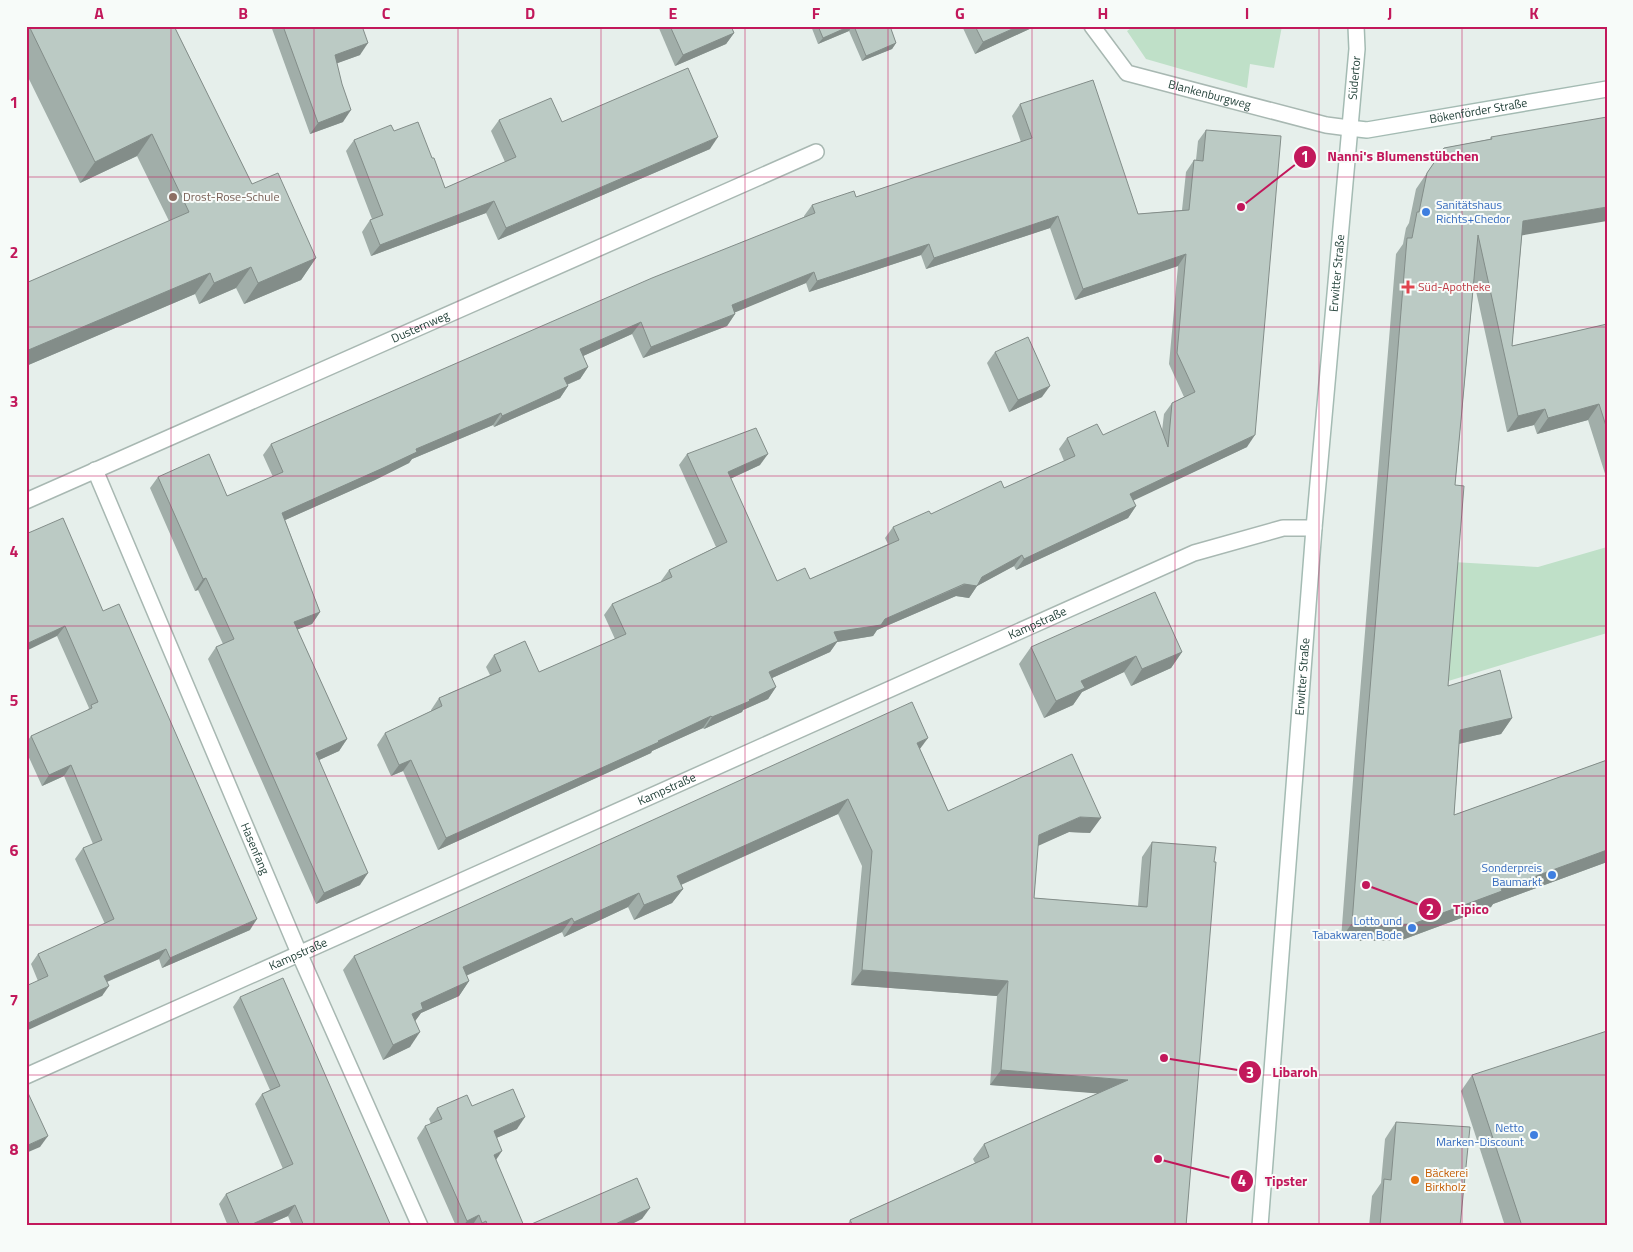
<svg xmlns="http://www.w3.org/2000/svg" width="1633" height="1252" font-family="'Titillium Web',sans-serif">
<style>
.green{fill:#bfe0c8}
.lines{fill:none;stroke-linecap:round;stroke-linejoin:round}
.street-casing{stroke:#a8b8b2;stroke-width:18}
.secondary-casing{stroke:#a4bbb3;stroke-width:18}
.street{stroke:#fff;stroke-width:15}
.secondary{stroke:#fff;stroke-width:15}
.wall{fill:#a1aea9}
.shaded-wall{fill:#838d89}
.building{fill:#bbcac4;stroke:#838d89}
.grid{fill:none;stroke:#c2185b;stroke-width:1;stroke-opacity:0.55}
.education-dot{fill:#8d6e63;stroke:#f7fbf9;stroke-width:2}
.shop-dot{fill:#3f7fe0;stroke:#f7fbf9;stroke-width:2}
.health-dot{fill:#e0444e;stroke:#f7fbf9;stroke-width:2}
.food-dot{fill:#e8710a;stroke:#f7fbf9;stroke-width:2}
.labels{text-anchor:middle;stroke-width:4;stroke-linejoin:round;paint-order:stroke}
.street-label{font-size:12px;fill:#24423a;stroke:#f7fbf9}
.education-label{font-size:12px;fill:#785e54;stroke:#f7fbf9;text-anchor:start}
.shop-label{font-size:12px;fill:#366cbe;stroke:#f7fbf9;text-anchor:end}
.health-label{font-size:12px;fill:#be3a42;stroke:#f7fbf9;text-anchor:start}
.food-label{font-size:12px;fill:#c56008;stroke:#f7fbf9;text-anchor:start}
.leader{fill:none;stroke:#c2185b;stroke-width:2}
.callout-dot{fill:#c2185b;stroke:#f7fbf9;stroke-width:2}
.mark-label{font-size:15px;text-anchor:middle;font-weight:bold;fill:#fff}
.callout-label{font-size:14px;text-anchor:middle;font-weight:bold;fill:#c2185b;stroke:#f7fbf9;stroke-width:4;stroke-linejoin:round;paint-order:stroke}
.neatline{fill:none;stroke:#c2185b;stroke-width:2}
.grid-label{font-size:16px;text-anchor:middle;font-weight:bold;fill:#c2185b}
</style>
<rect width="100%" height="100%" fill="#e6efeb"/>
<g class="green">
<polygon points="1134,26 1282,26 1274,68 1250,64 1247,88 1146,59 1127,31"/>
<polygon points="1607,547 1607,633 1445,682 1453,562 1538,567"/>
</g>
<g class="lines">
<defs>
<g id="street">
<path id="s1" d="M1092,26l35,47 199,52 23,3"/>
<path id="s2" d="M95,470l204,483 121,273"/>
<path id="s3" d="M26,501l790,-349"/>
<path id="s4" d="M26,1076l1168,-523 89,-25h31"/>
</g>
<g id="secondary">
<path id="s5" d="M1349,128l18,2 240,-41"/>
<path id="s6" d="M1260,1226l54,-698 43,-479 -1,-23"/>
</g>
</defs>
<use href="#street" class="street-casing"/>
<use href="#secondary" class="secondary-casing"/>
<use href="#street" class="street"/>
<use href="#secondary" class="secondary"/>
</g>
<g class="wall">
<polygon points="26,26 174,26 252,184 316,258 301,280 244,304 236,288 199,304 195,294 26,366 26,283 169,221 137,156 80,183 26,73"/>
<polygon points="271,26 362,26 360,55 337,63 343,122 310,134"/>
<polygon points="658,26 731,26 734,33 726,44 675,66"/>
<polygon points="811,26 890,26 896,43 892,49 862,61 849,31 818,44"/>
<polygon points="962,26 1036,26 975,54"/>
<polygon points="1020,104 1138,214 1182,210 1186,172 1194,160 1196,160 1198,141 1206,130 1247,447 1133,500 1136,506 1128,518 1016,570 1014,566 977,586 969,598 956,596 877,630 873,636 837,642 830,652 772,678 776,687 768,699 743,710 742,712 704,729 703,728 652,751 651,753 438,850 403,771 391,776 377,745 385,733 431,711 431,710 439,698 490,675 486,667 494,655 539,672 615,639 604,615 612,604 661,582 661,581 669,570 716,547 679,465 687,454 760,465 730,479 777,581 810,579 888,544 885,538 893,527 931,514 1004,488 1064,461 1059,449 1067,438 1162,431 1164,414 1172,403 1184,397 1169,364 1178,266 1075,300 1050,228 926,269 921,255 809,292 806,283 734,312 735,314 727,326 643,358 632,334 583,356 588,367 580,379 567,385 568,386 560,398 494,427 493,425 412,459 409,463 375,480 285,520 320,612 312,624 297,629 347,739 339,751 319,760 360,885 316,904 208,659 216,647 223,644 198,590 195,591 150,488 158,477 227,496 273,477 263,455 271,444 804,217 804,216 812,205 856,197 1021,142 1012,116"/>
<polygon points="499,120 562,122 710,149 498,240 486,213 371,256 362,232 370,220 372,219 346,151 354,140 394,131 432,158 445,188 505,162 491,131"/>
<polygon points="1491,137 1522,236 1512,346 1607,324 1607,480 1588,420 1537,434 1534,425 1507,432 1474,282 1455,485 1448,686 1512,718 1501,734 1459,744 1454,815 1607,760 1607,862 1493,904 1491,907 1402,940 1362,941 1341,939 1355,754 1396,254 1403,244 1406,228 1409,223 1416,189 1444,148 1490,139"/>
<polygon points="995,352 1042,397 1009,412 987,363"/>
<polygon points="26,534 103,611 250,930 162,968 159,959 107,982 102,996 38,981 31,964 38,954 105,924 75,859 83,848 93,844 64,776 42,786 26,751 26,743 31,736 87,711 89,708 57,636"/>
<polygon points="1031,647 1182,652 1171,668 1131,686 1124,672 1082,692 1073,705 1044,718 1019,664"/>
<polygon points="920,749 948,811 1090,833 1069,832 1038,845 1034,898 1138,906 1142,857 1152,842 1214,862 1186,1226 847,1226 850,1220 975,1163 973,1159 984,1144 1098,1093 990,1085 997,996 851,985 862,866 838,814 681,885 683,889 672,903 634,920 628,907 564,937 562,932 466,976 469,981 459,996 421,1013 415,1021 410,1047 383,1060 343,970 354,956"/>
<polygon points="240,997 391,1226 292,1226 288,1216 265,1226 228,1226 219,1204 226,1194 283,1169 255,1104 262,1094 270,1090 233,1007"/>
<polygon points="1472,1075 1607,1226 1505,1226 1461,1091"/>
<polygon points="472,1106 517,1129 496,1138 496,1160 524,1226 456,1226 417,1138 425,1126 431,1124 429,1119 437,1108"/>
<polygon points="1396,1122 1460,1226 1369,1226 1372,1196 1381,1183 1385,1139"/>
</g>
<g class="shaded-wall">
<polygon points="850,26 852,26 849,31 818,44 823,38"/>
<polygon points="1019,26 1036,26 975,54 983,42"/>
<polygon points="734,33 726,44 675,66 683,55"/>
<polygon points="368,43 360,55 327,67 335,55"/>
<polygon points="896,43 892,49 862,61 866,56"/>
<polygon points="351,110 343,122 310,134 318,123"/>
<polygon points="152,134 137,156 80,183 95,162"/>
<polygon points="718,137 710,149 498,240 506,228"/>
<polygon points="494,201 486,213 371,256 380,245"/>
<polygon points="1607,207 1607,221 1512,237 1523,221"/>
<polygon points="1058,216 1050,228 926,269 934,258"/>
<polygon points="929,244 921,255 809,292 817,281"/>
<polygon points="1186,254 1178,266 1075,300 1083,289"/>
<polygon points="316,258 301,280 244,304 258,283"/>
<polygon points="251,267 236,288 199,304 214,283"/>
<polygon points="814,272 806,283 724,317 732,305"/>
<polygon points="210,273 195,294 26,366 26,351"/>
<polygon points="735,314 727,326 643,358 651,347"/>
<polygon points="641,322 632,334 572,361 580,349"/>
<polygon points="588,367 580,379 556,389 564,378"/>
<polygon points="568,386 560,398 494,427 502,416"/>
<polygon points="1050,386 1042,397 1009,412 1018,400"/>
<polygon points="1599,404 1588,420 1537,434 1548,418"/>
<polygon points="1545,409 1534,425 1507,432 1518,416"/>
<polygon points="501,413 493,425 412,459 409,463 375,480 274,525 282,513 416,449"/>
<polygon points="1255,435 1247,447 1122,506 1130,494"/>
<polygon points="768,454 760,465 719,484 728,472"/>
<polygon points="1136,506 1128,518 1016,570 1024,559"/>
<polygon points="1022,555 1014,566 977,586 969,598 956,596 877,630 873,636 837,642 830,652 761,683 769,672 834,632 885,619 982,577"/>
<polygon points="206,578 198,590 195,591 203,579"/>
<polygon points="320,612 312,624 286,634 294,622"/>
<polygon points="65,626 57,636 26,651 26,644"/>
<polygon points="1182,652 1171,668 1131,686 1142,669"/>
<polygon points="1136,656 1124,672 1082,692 1073,705 1044,718 1056,701 1081,681"/>
<polygon points="776,687 768,699 743,710 742,712 704,729 712,717"/>
<polygon points="711,716 703,728 652,751 651,753 438,850 446,838"/>
<polygon points="1512,718 1501,734 1449,746 1460,730"/>
<polygon points="928,738 917,753 917,743"/>
<polygon points="347,739 339,751 308,765 316,753"/>
<polygon points="411,760 403,771 391,776 399,765"/>
<polygon points="71,765 64,776 42,786 49,775"/>
<polygon points="848,799 838,814 667,891 677,876"/>
<polygon points="1080,817 1101,818 1090,833 1069,832 1029,850 1039,835"/>
<polygon points="1607,850 1607,862 1493,904 1491,907 1402,940 1362,941 1341,939 1352,923 1501,889"/>
<polygon points="368,873 360,885 316,904 324,893"/>
<polygon points="683,889 672,903 634,920 644,905"/>
<polygon points="639,893 628,907 564,937 574,922"/>
<polygon points="572,918 562,932 452,982 463,967"/>
<polygon points="257,919 250,930 162,968 170,958"/>
<polygon points="166,949 159,959 97,986 104,976"/>
<polygon points="862,970 1008,981 997,996 851,985"/>
<polygon points="469,981 459,996 421,1013 413,1024 402,1029 421,1003"/>
<polygon points="109,986 102,996 26,1031 26,1024"/>
<polygon points="420,1032 410,1047 383,1060 393,1045"/>
<polygon points="1001,1070 1128,1080 1117,1095 990,1085"/>
<polygon points="525,1117 517,1129 485,1143 494,1131"/>
<polygon points="48,1136 40,1147 26,1153 26,1146"/>
<polygon points="502,1151 494,1163 494,1155"/>
<polygon points="295,1205 288,1216 265,1226 248,1226"/>
<polygon points="650,1208 642,1219 628,1226 611,1226"/>
<polygon points="479,1215 472,1226 463,1226 467,1221"/>
</g>
<g class="building">
<polygon points="29,26 174,26 252,184 278,173 316,258 258,283 251,267 214,283 210,273 26,351 26,283 189,212 152,134 95,162"/>
<polygon points="283,26 362,26 368,43 335,55 342,84 351,110 318,123"/>
<polygon points="670,26 731,26 734,33 683,55"/>
<polygon points="818,26 850,26 823,38"/>
<polygon points="854,26 890,26 896,43 866,56"/>
<polygon points="975,26 1019,26 983,42"/>
<polygon points="688,68 718,137 506,228 494,201 380,245 370,220 383,215 354,140 391,125 394,131 418,122 432,158 434,158 445,188 516,157 499,120 551,98 562,122"/>
<polygon points="1093,80 1138,214 1189,210 1194,160 1203,161 1206,130 1281,136 1255,435 1130,494 1136,506 1024,559 1022,555 982,577 977,586 964,584 885,619 881,625 834,632 838,641 769,672 776,687 749,700 750,701 712,717 711,716 658,741 659,742 446,838 411,760 399,765 385,733 442,706 439,698 501,671 494,655 525,641 539,672 626,634 612,604 672,577 669,570 727,542 687,454 756,428 768,454 728,472 777,581 805,568 810,579 899,540 893,527 929,511 931,514 1001,481 1004,488 1075,456 1067,438 1097,424 1103,435 1155,411 1168,447 1172,403 1195,392 1177,353 1186,254 1083,289 1058,216 934,258 929,244 817,281 814,272 732,305 735,314 651,347 641,322 580,349 588,367 564,378 568,386 502,416 501,413 416,449 417,452 383,468 282,513 320,612 294,622 347,739 316,753 368,873 324,893 216,647 234,639 206,578 203,579 158,477 209,454 227,496 283,472 271,444 652,278 815,213 812,205 854,191 856,197 1032,138 1020,104"/>
<polygon points="1607,117 1607,207 1523,221 1512,346 1607,324 1607,429 1599,404 1548,418 1545,409 1518,416 1478,235 1455,485 1464,486 1448,686 1500,670 1512,718 1460,730 1454,815 1607,760 1607,850 1501,889 1502,891 1413,924 1373,925 1352,923 1366,738 1407,238 1412,238 1417,212 1419,212 1427,173 1444,148 1492,139 1491,137"/>
<polygon points="1028,337 1050,386 1018,400 995,352"/>
<polygon points="63,518 103,611 119,604 257,919 170,958 166,949 104,976 109,986 26,1024 26,986 48,976 38,954 114,919 83,848 102,840 71,765 49,775 31,736 92,708 91,705 98,702 65,626 26,644 26,534"/>
<polygon points="1155,592 1182,652 1142,669 1136,656 1081,681 1085,688 1056,701 1031,647"/>
<polygon points="912,702 928,738 917,743 948,811 1072,754 1101,818 1080,817 1039,835 1034,898 1147,907 1152,842 1216,847 1214,862 1216,862 1186,1226 853,1226 850,1220 989,1157 984,1144 1128,1080 1001,1070 1008,981 862,970 872,851 848,799 677,876 683,889 644,905 639,893 574,922 572,918 463,967 469,981 421,1003 423,1009 412,1014 420,1032 393,1045 354,956"/>
<polygon points="283,978 391,1226 304,1226 295,1205 248,1226 240,1226 226,1194 293,1164 262,1094 280,1086 240,997"/>
<polygon points="1607,1031 1607,1226 1522,1226 1472,1075"/>
<polygon points="513,1089 525,1117 494,1131 502,1151 494,1155 524,1226 488,1226 486,1221 482,1223 479,1215 467,1221 425,1126 442,1119 437,1108 467,1095 472,1106"/>
<polygon points="28,1093 48,1136 26,1146 26,1094"/>
<polygon points="1396,1122 1470,1127 1460,1226 1380,1226 1384,1179 1391,1180"/>
<polygon points="637,1178 650,1208 611,1226 527,1226"/>
</g>
<path class="grid" d="M171,26v1200M314,26v1200M458,26v1200M601,26v1200M745,26v1200M888,26v1200M1032,26v1200M1175,26v1200M1319,26v1200M1462,26v1200M26,177h1581M26,327h1581M26,476h1581M26,626h1581M26,776h1581M26,925h1581M26,1075h1581"/>
<circle class="education-dot" cx="173" cy="197" r="5"/>
<g class="shop-dot">
<circle cx="1426" cy="212" r="5"/>
<circle cx="1552" cy="875" r="5"/>
<circle cx="1412" cy="928" r="5"/>
<circle cx="1534" cy="1135" r="5"/>
</g>
<path class="health-dot" d="M1405.5 279.5h5v5h5v5h-5v5h-5v-5h-5v-5h5z"/>
<circle class="food-dot" cx="1415" cy="1180" r="5"/>
<g class="labels">
<g class="street-label">
<text dy="4" stroke="none"><textPath href="#s6" startOffset="1152">Südertor</textPath></text>
<text dy="4" stroke="none"><textPath href="#s1" startOffset="144">Blankenburgweg</textPath></text>
<text dy="4" stroke="none"><textPath href="#s5" startOffset="131">Bökenförder Straße</textPath></text>
<text dy="4" stroke="none"><textPath href="#s6" startOffset="956">Erwitter Straße</textPath></text>
<text dy="4" stroke="none"><textPath href="#s3" startOffset="431">Dusternweg</textPath></text>
<text dy="4" stroke="none"><textPath href="#s4" startOffset="1108">Kampstraße</textPath></text>
<text dy="4" stroke="none"><textPath href="#s6" startOffset="551">Erwitter Straße</textPath></text>
<text dy="4" stroke="none"><textPath href="#s4" startOffset="702">Kampstraße</textPath></text>
<text dy="4" stroke="none"><textPath href="#s2" startOffset="411">Hasenfang</textPath></text>
<text dy="4" stroke="none"><textPath href="#s4" startOffset="298">Kampstraße</textPath></text>
</g>
<g class="education-label">
<text x="183" y="201">Drost-Rose-Schule</text>
</g>
<g class="shop-label">
<text x="1436" y="209" text-anchor="start">Sanitätshaus<tspan x="1436" dy="14">Richts+Chedor</tspan></text>
<text x="1542" y="872">Sonderpreis<tspan x="1542" dy="14">Baumarkt</tspan></text>
<text x="1402" y="925">Lotto und<tspan x="1402" dy="14">Tabakwaren Bode</tspan></text>
<text x="1524" y="1132">Netto<tspan x="1524" dy="14">Marken-Discount</tspan></text>
</g>
<g class="health-label">
<text x="1418" y="291">Süd-Apotheke</text>
</g>
<g class="food-label">
<text x="1425" y="1177">Bäckerei<tspan x="1425" dy="14">Birkholz</tspan></text>
</g>
</g>
<path class="leader" d="M1241 207L1305 157M1366 885L1430 909M1164 1058L1250 1072M1158 1159L1242 1181"/>
<g class="callout-dot">
<circle cx="1241" cy="207" r="5"/>
<circle cx="1366" cy="885" r="5"/>
<circle cx="1164" cy="1058" r="5"/>
<circle cx="1158" cy="1159" r="5"/>
<circle cx="1305" cy="157" r="12"/>
<circle cx="1430" cy="909" r="12"/>
<circle cx="1250" cy="1072" r="12"/>
<circle cx="1242" cy="1181" r="12"/>
</g>
<g class="mark-label">
<text x="1305" y="162">1</text>
<text x="1430" y="915">2</text>
<text x="1250" y="1078">3</text>
<text x="1242" y="1186">4</text>
</g>
<g class="callout-label">
<text x="1403" y="161">Nanni's Blumenstübchen</text>
<text x="1471" y="914">Tipico</text>
<text x="1295" y="1077">Libaroh</text>
<text x="1286" y="1186">Tipster</text>
</g>
<rect width="1633" height="1252" fill="none" stroke="#f7fbf9" stroke-width="55"/>
<rect x="28" y="28" width="1578" height="1196" class="neatline"/>
<g class="grid-label">
<text x="99" y="19">A</text>
<text x="243" y="19">B</text>
<text x="386" y="19">C</text>
<text x="530" y="19">D</text>
<text x="673" y="19">E</text>
<text x="816" y="19">F</text>
<text x="960" y="19">G</text>
<text x="1103" y="19">H</text>
<text x="1247" y="19">I</text>
<text x="1390" y="19">J</text>
<text x="1534" y="19">K</text>
<text x="14" y="108">1</text>
<text x="14" y="258">2</text>
<text x="14" y="407">3</text>
<text x="14" y="557">4</text>
<text x="14" y="706">5</text>
<text x="14" y="856">6</text>
<text x="14" y="1006">7</text>
<text x="14" y="1155">8</text>
</g>
</svg>
